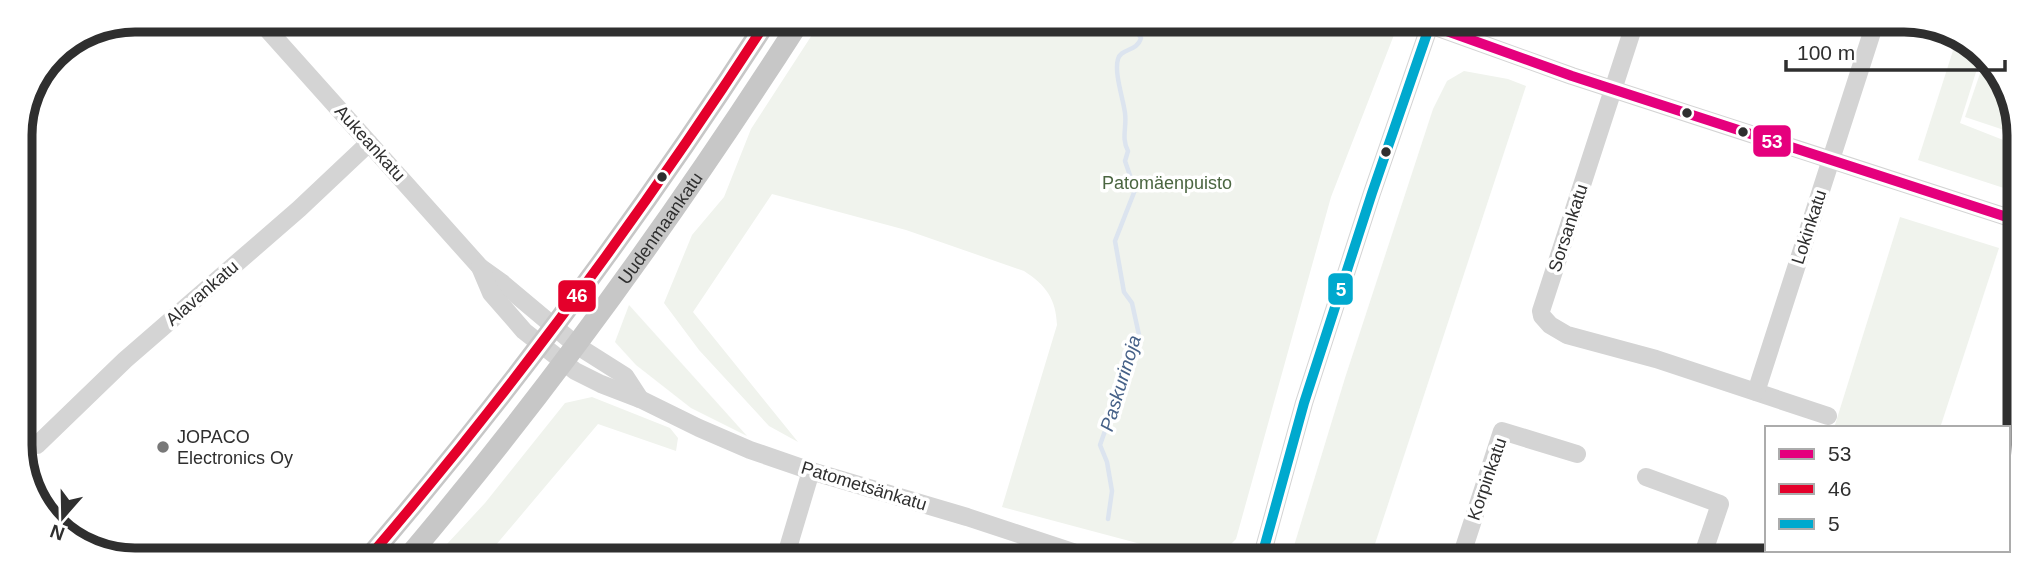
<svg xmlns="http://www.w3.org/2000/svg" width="2038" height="580" font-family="Helvetica,sans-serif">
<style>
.green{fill:#f0f3ed}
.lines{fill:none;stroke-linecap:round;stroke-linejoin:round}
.stream{stroke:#dce4ef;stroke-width:4.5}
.minor{stroke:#d4d4d4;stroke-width:18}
.major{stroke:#c7c7c7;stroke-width:21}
.bus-1-casing{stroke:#fff;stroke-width:16}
.bus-2-casing{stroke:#fff;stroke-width:16}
.bus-3-casing{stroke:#fff;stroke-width:16}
.bus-1{stroke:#e5007d;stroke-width:10}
.bus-2{stroke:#e4002b;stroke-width:10}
.bus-3{stroke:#00a9ce;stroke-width:10}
.bus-dot{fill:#2f2f2f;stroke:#fff;stroke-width:2.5}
.poi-dot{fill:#787878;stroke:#fff;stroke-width:2.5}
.labels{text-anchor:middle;stroke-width:7;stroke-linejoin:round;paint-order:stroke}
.street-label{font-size:18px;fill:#2f2f2f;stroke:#fff}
.park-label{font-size:18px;fill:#4b6641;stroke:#fff}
.poi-label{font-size:18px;fill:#2f2f2f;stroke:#fff;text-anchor:start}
.water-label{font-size:19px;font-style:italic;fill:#466188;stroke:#fff}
.rim{fill:none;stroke:#2f2f2f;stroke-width:9}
.line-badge{stroke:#fff;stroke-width:2.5}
.badge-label{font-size:19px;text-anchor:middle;font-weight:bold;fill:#fff}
</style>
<rect width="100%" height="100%" fill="#fff"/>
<g class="green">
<path d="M821,21l578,1 -68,175 -95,342 -16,16 -23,4 -195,-52 55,-182c-1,-26 -11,-40 -33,-54l-118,-41 -134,-36 -79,118 105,130 -29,-16 -70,-76 -35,-47 28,-68 32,-38 27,-68z"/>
<polygon points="1957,38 1982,53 1960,123 2016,145 2016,192 1918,160"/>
<polygon points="1986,56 1990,58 2017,113 2017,122 2013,133 1965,117"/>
<polygon points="1464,71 1508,79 1526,86 1370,559 1290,559 1345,378 1433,109 1447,81"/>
<polygon points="1900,217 1999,248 1940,428 1834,428"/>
<polygon points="629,305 747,436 691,408 636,365 615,342"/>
<polygon points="592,397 670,428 678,438 676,451 598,424 485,558 434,558 485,503 565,403"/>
<polygon points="1795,550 1899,550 1895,560 1792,560"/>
</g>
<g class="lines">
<path class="stream" d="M1108,519l4,-28 -5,-29 -7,-17 39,-110 -7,-32 -8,-11 -9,-51 20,-51 -10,-29 3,-10c-7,-13 -1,-24 -3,-38 -2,-15 -11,-40 -7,-54 3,-11 19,-7 23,-21l-10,-14 -8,-3"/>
<g class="minor">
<polyline points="259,20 480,267 501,282 576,345 625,376 640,399"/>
<polyline points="1635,22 1541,311 1542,316 1550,325 1567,335 1656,359 1828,416"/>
<polyline points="1430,25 1572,76 2016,220"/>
<polyline points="480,267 491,293 524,331 575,371 601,384 640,399 699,428 750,450 811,471 967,517 1094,559"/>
<polyline points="1756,392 1875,23"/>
<polyline points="37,445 125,360 299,209 369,143"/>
<polyline points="1646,477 1720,504 1701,560"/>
<polyline points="2013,477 2015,470"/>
<polyline points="785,558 811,471"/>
<polyline points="1261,559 1304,403 1372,193 1431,22"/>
<polyline points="1460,560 1502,431 1577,454"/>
</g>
<g class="major">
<path d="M369,557c145,-169 277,-349 398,-536"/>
<path id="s1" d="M407,558c144,-170 273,-350 393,-537"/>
</g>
<defs>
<polyline id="bus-1" points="1430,25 1572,76 2016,220"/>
<path id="bus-2" d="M369,557c145,-169 277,-349 398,-536"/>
<polyline id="bus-3" points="1261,559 1304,403 1372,193 1431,22"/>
</defs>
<use href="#bus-1" class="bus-1-casing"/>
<use href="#bus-2" class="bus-2-casing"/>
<use href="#bus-3" class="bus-3-casing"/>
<use href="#bus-1" class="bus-1"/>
<use href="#bus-2" class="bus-2"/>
<use href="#bus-3" class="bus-3"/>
</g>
<g class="bus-dot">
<circle cx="1687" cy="113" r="6"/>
<circle cx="1743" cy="132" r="6"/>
<circle cx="1386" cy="152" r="6"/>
<circle cx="662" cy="177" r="6"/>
</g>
<circle class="poi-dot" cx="163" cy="447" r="7"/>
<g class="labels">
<g class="street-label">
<text transform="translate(370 143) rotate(48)" y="6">Aukeankatu</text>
<text dy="6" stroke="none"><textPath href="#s1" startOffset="416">Uudenmaankatu</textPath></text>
<text transform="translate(1809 227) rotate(-72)" y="6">Lokinkatu</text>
<text transform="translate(1568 228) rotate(-72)" y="6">Sorsankatu</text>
<text transform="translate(202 293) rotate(-41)" y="6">Alavankatu</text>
<text transform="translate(1487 479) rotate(-71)" y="6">Korpinkatu</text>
<text transform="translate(864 486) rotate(17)" y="6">Patometsänkatu</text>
</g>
<g class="park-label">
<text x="1167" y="189">Patomäenpuisto</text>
</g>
<g class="poi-label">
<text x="177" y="443">JOPACO<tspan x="177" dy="21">Electronics Oy</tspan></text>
</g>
<g class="water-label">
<text transform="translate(1120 383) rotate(-73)" y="7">Paskurinoja</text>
</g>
</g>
<path d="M0 0H2038V580H0ZM135 32H1904A103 103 0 0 1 2007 135V445A103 103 0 0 1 1904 548H135A103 103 0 0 1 32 445V135A103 103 0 0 1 135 32Z" fill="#fff" fill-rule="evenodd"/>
<path class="rim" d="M135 32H1904A103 103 0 0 1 2007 135V445A103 103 0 0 1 1904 548H135A103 103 0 0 1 32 445V135A103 103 0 0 1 135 32Z"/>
<g class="line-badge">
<rect x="1752" y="124" width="40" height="34" rx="7" fill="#e5007d"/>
<rect x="1327" y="272" width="27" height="34" rx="7" fill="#00a9ce"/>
<rect x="557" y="279" width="40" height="34" rx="7" fill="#e4002b"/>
</g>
<g class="badge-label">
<text x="1772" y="148">53</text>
<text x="1341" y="296">5</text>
<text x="577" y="302">46</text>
</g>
<rect x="1765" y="426" width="245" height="126" fill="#ffffff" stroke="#acacac" stroke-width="2"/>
<rect x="1779" y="449" width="35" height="10" fill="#e5007d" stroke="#acacac" stroke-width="2"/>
<text x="1828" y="461" font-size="21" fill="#2f2f2f">53</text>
<rect x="1779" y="484" width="35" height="10" fill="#e4002b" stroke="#acacac" stroke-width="2"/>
<text x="1828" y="496" font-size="21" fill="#2f2f2f">46</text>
<rect x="1779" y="519" width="35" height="10" fill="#00a9ce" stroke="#acacac" stroke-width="2"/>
<text x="1828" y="531" font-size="21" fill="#2f2f2f">5</text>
<g transform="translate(63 517) rotate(200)" stroke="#ffffff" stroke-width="5" paint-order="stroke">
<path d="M0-5L12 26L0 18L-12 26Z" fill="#2f2f2f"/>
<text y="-10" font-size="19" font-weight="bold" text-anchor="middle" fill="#2f2f2f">N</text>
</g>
<path d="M1786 60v10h219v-10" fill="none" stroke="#2f2f2f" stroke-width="3.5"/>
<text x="1797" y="60" font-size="21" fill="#2f2f2f" stroke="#ffffff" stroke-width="5" paint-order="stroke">100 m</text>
</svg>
